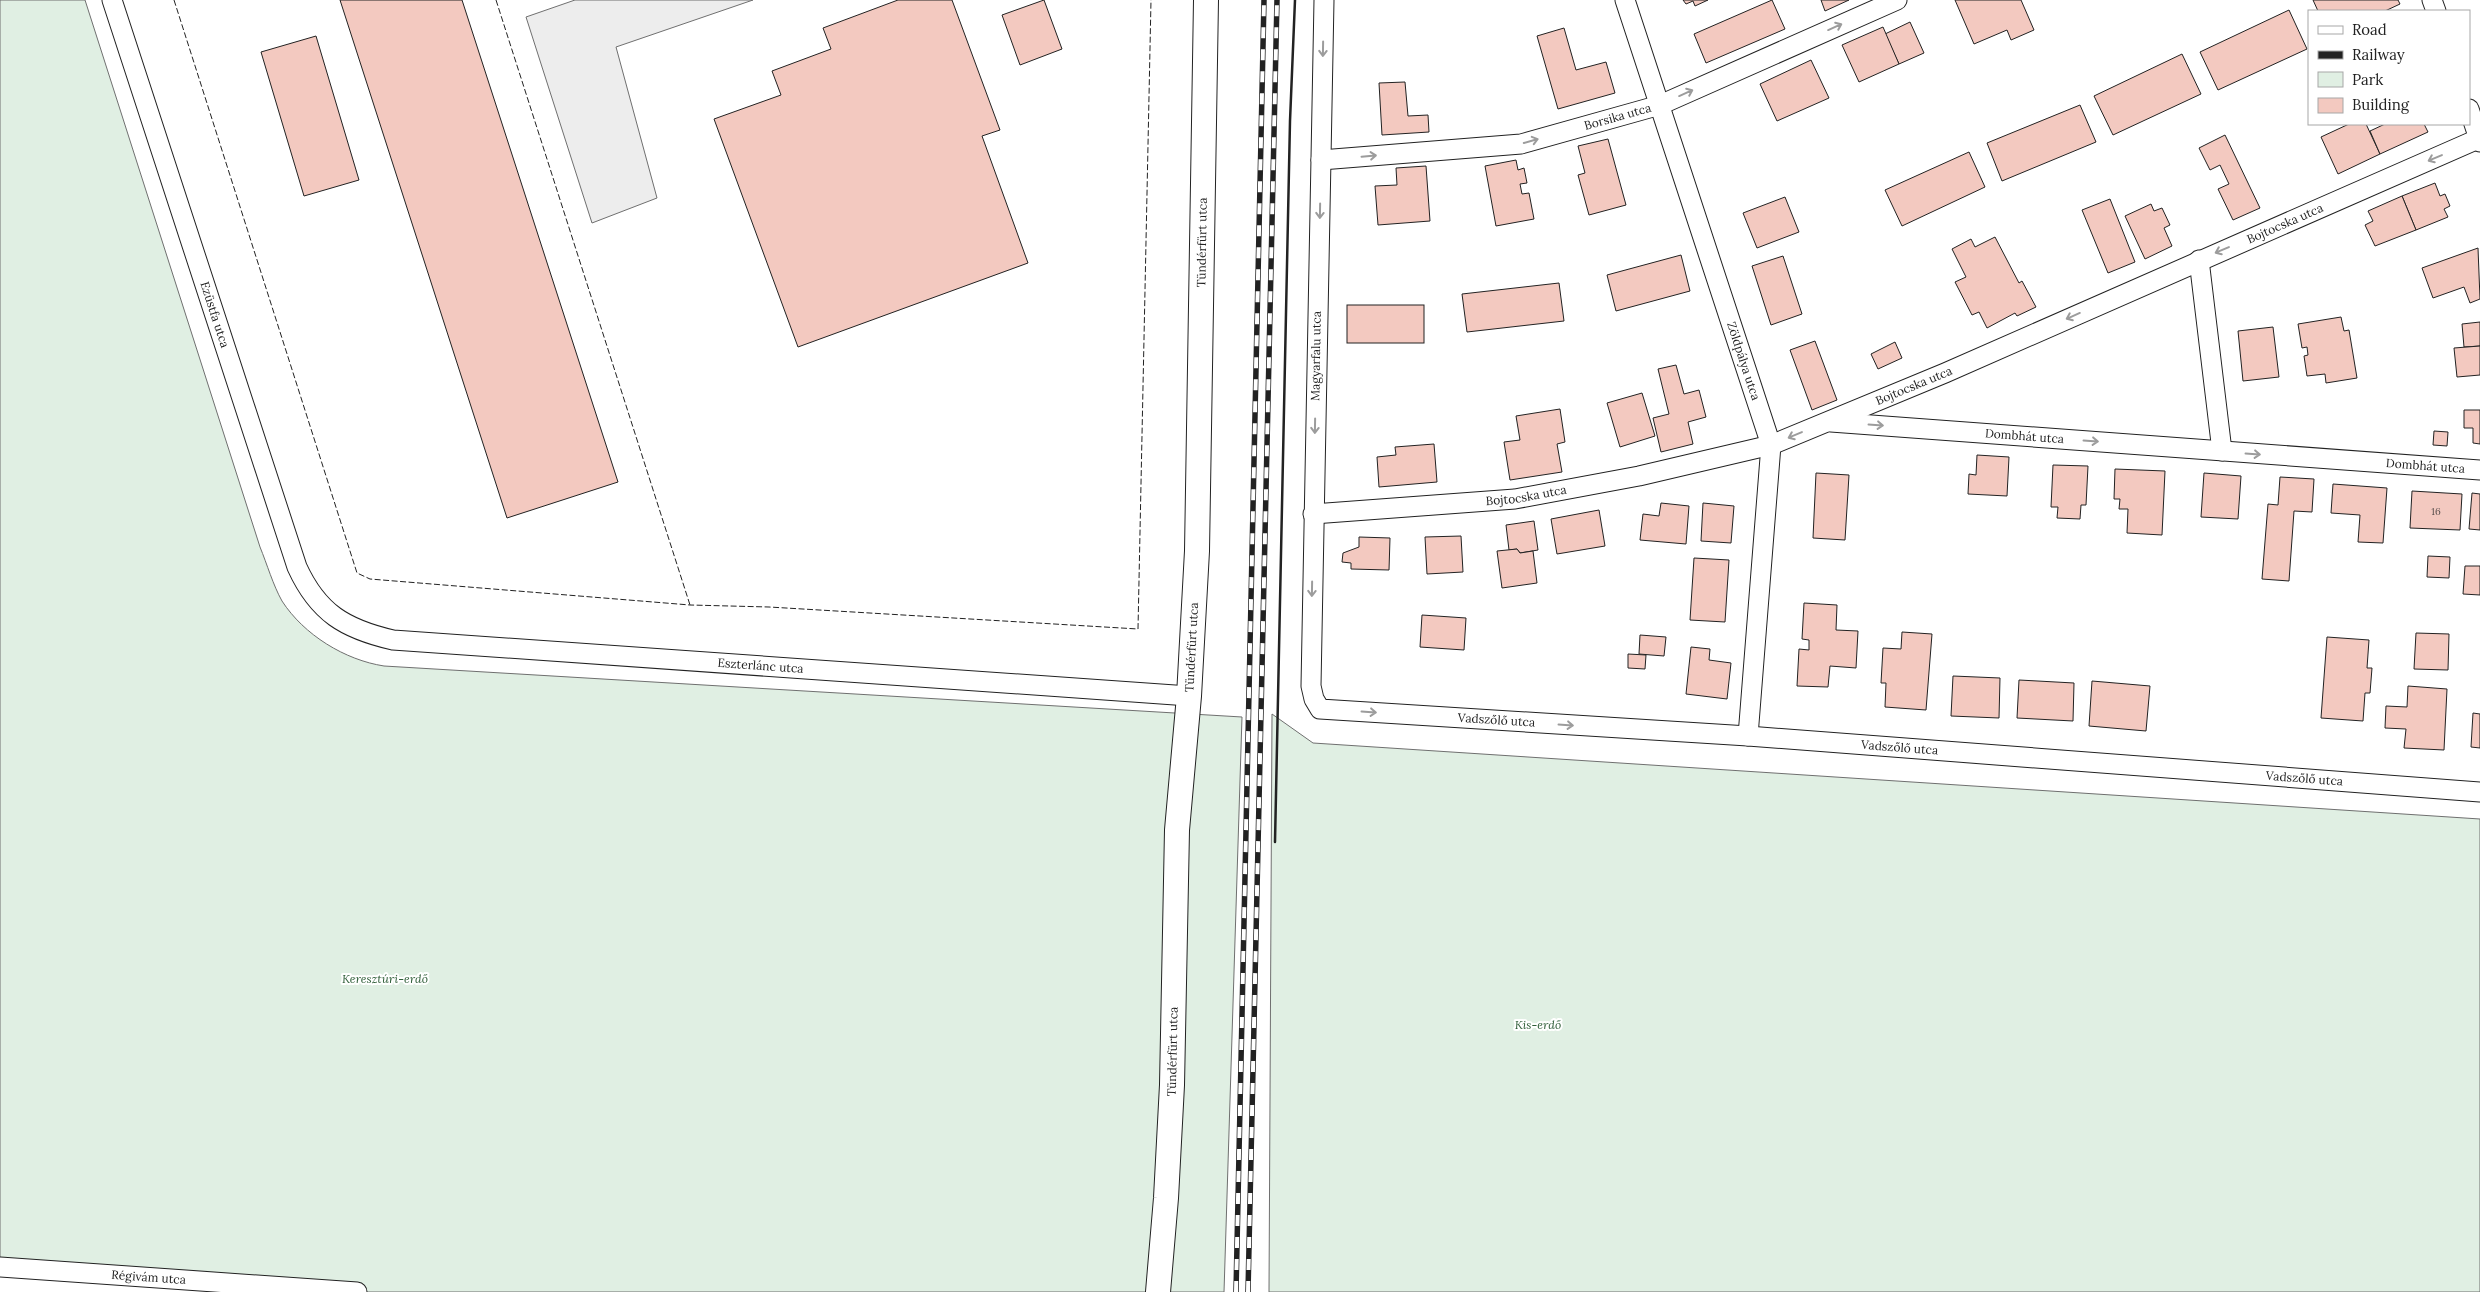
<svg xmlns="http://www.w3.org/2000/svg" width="2480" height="1292" font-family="Lora,serif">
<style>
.green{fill:#e0efe3;stroke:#6f6f6f}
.parking{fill:#ededed;stroke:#6f6f6f}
.building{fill:#f3c9c0;stroke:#222}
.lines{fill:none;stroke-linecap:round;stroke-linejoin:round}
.minor-casing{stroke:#222;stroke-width:21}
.tertiary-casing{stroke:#222;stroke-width:26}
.minor{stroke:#fff;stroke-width:19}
.tertiary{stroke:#fff;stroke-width:24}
.rail-casing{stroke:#222;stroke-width:5.5}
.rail{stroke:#fff;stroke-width:4;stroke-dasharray:11;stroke-linecap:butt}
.fence{stroke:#222;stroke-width:1;stroke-dasharray:6 2.5;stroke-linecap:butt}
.wall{stroke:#222;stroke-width:2.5}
.oneway{stroke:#9c9c9c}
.labels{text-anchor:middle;stroke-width:4;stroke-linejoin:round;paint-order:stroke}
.number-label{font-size:10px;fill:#564c4a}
.street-label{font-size:12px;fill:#222;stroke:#fff}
.park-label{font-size:12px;font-style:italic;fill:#2f5e38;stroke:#fff}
</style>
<rect width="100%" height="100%" fill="#fff"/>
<g class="green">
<path d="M0,0h85l175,547c7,17 13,38 22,54 22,34 63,59 102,65l858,51 -18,575h-895l-329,-32z"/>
<polygon points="1272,714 1313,743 2480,819 2480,1292 1269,1292"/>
</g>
<polygon class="parking" points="575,0 753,0 616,47 657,198 592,223 526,17"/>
<g class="building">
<polygon points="340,0 462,0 618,482 507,518"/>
<polygon points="898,0 952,0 1000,130 982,136 1028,263 798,347 714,119 781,95 772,71 831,49 823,28"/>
<polygon points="1044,0 1062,49 1020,65 1002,15"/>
<polygon points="1683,0 1708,0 1695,6 1693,1 1686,4"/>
<polygon points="1772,0 1785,29 1706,63 1694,34"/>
<polygon points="1821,0 1849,0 1825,11"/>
<polygon points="1955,0 2021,0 2034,30 2011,40 2007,30 1974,44"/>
<polygon points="2313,0 2398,0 2400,4 2385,11 2318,11"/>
<polygon points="2289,10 2307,49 2218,90 2200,52"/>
<polygon points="1910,22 1924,53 1899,64 1885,34"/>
<polygon points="1883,27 1899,64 1859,82 1842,45"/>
<polygon points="1564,28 1576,70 1606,62 1615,93 1558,109 1537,36"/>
<polygon points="316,36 359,180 304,196 261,52"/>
<polygon points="2182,54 2201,94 2113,135 2094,96"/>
<polygon points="1811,60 1829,98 1777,121 1760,84"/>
<polygon points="1405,82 1408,116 1428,115 1429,132 1382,135 1379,83"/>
<polygon points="2080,105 2096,142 2002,181 1987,143"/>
<polygon points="2349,124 2366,124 2380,154 2338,174 2321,137"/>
<polygon points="2385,124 2424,124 2428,132 2380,154 2370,131"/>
<polygon points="2225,135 2260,208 2233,220 2218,189 2229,184 2220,165 2210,170 2199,148"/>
<polygon points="1608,139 1626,205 1589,215 1578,175 1585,173 1578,146"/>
<polygon points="1969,152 1985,187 1902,226 1885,190"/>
<polygon points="1516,160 1518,170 1524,168 1527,183 1520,184 1522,194 1529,193 1534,219 1496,226 1485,166"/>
<polygon points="1426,166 1430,221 1378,225 1375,186 1397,185 1396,168"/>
<polygon points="2435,183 2440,196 2445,194 2450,206 2444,209 2448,217 2416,230 2402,196"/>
<polygon points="2402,196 2416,230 2375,246 2365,225 2373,221 2368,211"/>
<polygon points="1785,197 1799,232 1757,248 1743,213"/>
<polygon points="2110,199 2135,262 2108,273 2082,210"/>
<polygon points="2151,204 2154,211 2162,208 2170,225 2164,228 2172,246 2145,259 2125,216"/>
<polygon points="1995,237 2019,283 2022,281 2036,307 2017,316 2015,313 1987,328 1979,312 1972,315 1955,282 1966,277 1952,249 1971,239 1975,247"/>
<polygon points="2478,248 2480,299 2470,303 2464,287 2433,298 2422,268"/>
<polygon points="1681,255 1690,291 1616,311 1607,275"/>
<polygon points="1783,256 1802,314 1771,325 1752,266"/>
<polygon points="1559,283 1564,321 1467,332 1462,294"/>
<rect x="1347" y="305" width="77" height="38"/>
<polygon points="2341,317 2344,331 2349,330 2357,378 2326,383 2325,374 2307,376 2304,356 2308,355 2307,347 2302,348 2298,324"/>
<polygon points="2480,322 2480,346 2464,347 2462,324"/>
<polygon points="2273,327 2279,377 2243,381 2238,331"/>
<polygon points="1815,341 1837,400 1812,410 1790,350"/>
<polygon points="1895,342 1902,358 1878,369 1871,354"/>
<polygon points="2480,346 2480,375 2457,377 2454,348"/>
<polygon points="1676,365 1684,394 1699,390 1706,417 1688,422 1693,444 1661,452 1653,418 1669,414 1658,369"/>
<polygon points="1642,393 1655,436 1620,447 1607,403"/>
<polygon points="1560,409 1565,442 1557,444 1562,472 1510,480 1504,442 1520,440 1516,416"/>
<polygon points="2464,410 2480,410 2480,444 2473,443 2473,428 2464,428"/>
<polygon points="2434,431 2448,432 2447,446 2433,445"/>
<polygon points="1434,444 1437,482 1379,487 1377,457 1396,455 1395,447"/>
<polygon points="1977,455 2009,457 2007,496 1968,494 1969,474 1976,475"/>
<polygon points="2053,465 2088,466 2086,505 2081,505 2080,519 2057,518 2058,507 2051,507"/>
<polygon points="2115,469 2165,471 2162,535 2127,533 2128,509 2119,509 2120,499 2114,499"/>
<polygon points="1816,473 1849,475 1845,540 1813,538"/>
<polygon points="2204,473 2241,476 2238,519 2201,517"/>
<polygon points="2280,477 2314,479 2312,512 2294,511 2289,581 2262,579 2268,504 2278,505"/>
<polygon points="2333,484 2387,488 2383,543 2358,542 2360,515 2331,513"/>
<polygon points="2412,491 2462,494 2460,530 2410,528"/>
<polygon points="2472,493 2480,494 2480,530 2469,529"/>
<polygon points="1661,503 1689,506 1686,544 1640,540 1643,514 1659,516"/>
<polygon points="1703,503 1734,506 1731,543 1701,541"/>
<polygon points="1599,510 1605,546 1557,554 1551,519"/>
<polygon points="1534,521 1538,550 1520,553 1517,549 1509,550 1506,525"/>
<polygon points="1461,536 1463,572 1427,574 1425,537"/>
<polygon points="1359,537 1390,538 1389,570 1351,569 1351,563 1342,562 1343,553 1359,547"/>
<polygon points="1517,549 1520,553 1533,551 1537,583 1502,588 1497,551"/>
<polygon points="2428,556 2450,557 2449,578 2427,577"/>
<polygon points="1694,558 1729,560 1725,622 1690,620"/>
<polygon points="2465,566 2480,566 2480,595 2463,594"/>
<polygon points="1804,603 1837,605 1836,630 1858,631 1856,668 1830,666 1828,687 1797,686 1799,649 1809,650 1809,640 1802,639"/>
<polygon points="1422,615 1466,618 1464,650 1420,647"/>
<polygon points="1902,632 1932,634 1926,710 1885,707 1886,683 1881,683 1883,648 1901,649"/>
<polygon points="2416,633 2449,634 2448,670 2414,669"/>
<polygon points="1640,635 1666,637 1664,656 1639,654"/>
<polygon points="2327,637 2369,640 2367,668 2372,668 2370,693 2365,693 2363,721 2321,718"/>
<polygon points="1691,647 1710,649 1709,660 1731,663 1727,699 1686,694"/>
<polygon points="1628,654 1646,655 1645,669 1628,668"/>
<polygon points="1953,676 2000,678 1999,718 1951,716"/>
<polygon points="2019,680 2074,683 2073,721 2017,718"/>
<polygon points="2092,681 2150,686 2146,731 2089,726"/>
<polygon points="2408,686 2447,689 2444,750 2404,748 2406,729 2385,728 2386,706 2407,707"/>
<polygon points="2473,713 2480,714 2480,748 2471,747"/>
</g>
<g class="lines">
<defs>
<g id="minor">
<path id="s1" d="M112,0l185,567c21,46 48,62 96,73l796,56"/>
<path id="s2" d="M1324,0l-13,686 3,13 6,10 428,27 732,56"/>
<path id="s3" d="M1625,0l146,445 -23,291"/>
<polyline points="2432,0 2436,11"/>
<polyline points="2469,109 2480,142"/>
<path id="s4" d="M1321,160l200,-16 139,-39 237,-105"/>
<polyline points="2199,260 2222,451"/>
<path id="s5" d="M1831,422l649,48"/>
<path id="s6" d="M1313,514l202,-15 124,-23 132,-31 174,-72 535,-235"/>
<path id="s7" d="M0,1267l357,25"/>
</g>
<g id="tertiary">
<path id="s8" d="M1158,1292l8,-94 6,-113 5,-255 12,-134 8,-145 9,-551"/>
</g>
</defs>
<use href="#minor" class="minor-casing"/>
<use href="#tertiary" class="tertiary-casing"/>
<use href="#minor" class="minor"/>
<use href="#tertiary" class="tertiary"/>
<defs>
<g id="rail">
<polyline points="1236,1292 1264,0"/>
<polyline points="1248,1292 1277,0"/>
</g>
</defs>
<use href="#rail" class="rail-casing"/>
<use href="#rail" class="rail"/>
<g class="fence">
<polyline points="174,0 357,573 370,579 690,605 769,607 1138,629 1151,0"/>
<polyline points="496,0 690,605"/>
</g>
<polyline class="wall" points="1275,842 1290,121 1295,0"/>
</g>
<defs><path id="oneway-shaft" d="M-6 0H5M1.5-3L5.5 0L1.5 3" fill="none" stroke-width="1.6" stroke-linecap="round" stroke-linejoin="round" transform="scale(1.25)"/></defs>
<g class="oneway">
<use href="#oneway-shaft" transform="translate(1835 27) rotate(-24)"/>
<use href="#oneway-shaft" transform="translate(1323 49) rotate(91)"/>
<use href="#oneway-shaft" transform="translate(1686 93) rotate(-24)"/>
<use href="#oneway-shaft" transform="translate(1531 141) rotate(-16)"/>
<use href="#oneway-shaft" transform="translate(1369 156) rotate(-5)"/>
<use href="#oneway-shaft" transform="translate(2435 158) rotate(157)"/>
<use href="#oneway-shaft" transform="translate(1320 211) rotate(91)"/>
<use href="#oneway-shaft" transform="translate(2222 250) rotate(157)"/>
<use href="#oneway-shaft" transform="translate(2073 316) rotate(156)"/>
<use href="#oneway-shaft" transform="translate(1876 425) rotate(4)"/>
<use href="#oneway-shaft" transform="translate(1315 426) rotate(91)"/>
<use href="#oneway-shaft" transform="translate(1795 435) rotate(157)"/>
<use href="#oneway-shaft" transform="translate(2091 441) rotate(4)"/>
<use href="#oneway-shaft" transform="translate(2253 454) rotate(4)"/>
<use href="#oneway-shaft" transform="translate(1312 589) rotate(91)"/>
<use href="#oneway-shaft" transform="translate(1369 712) rotate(4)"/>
<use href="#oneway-shaft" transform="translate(1566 725) rotate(4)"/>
</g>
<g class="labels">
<g class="number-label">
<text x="2436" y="515">16</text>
</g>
<g class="street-label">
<text dy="4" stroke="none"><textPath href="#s4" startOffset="301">Borsika utca</textPath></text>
<text dy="4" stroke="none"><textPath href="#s6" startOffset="1024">Bojtocska utca</textPath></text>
<text dy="4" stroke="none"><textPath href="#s8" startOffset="1051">Tündérfürt utca</textPath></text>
<text dy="4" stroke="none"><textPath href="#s1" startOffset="331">Ezüstfa utca</textPath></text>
<text transform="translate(1316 356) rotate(-89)" y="4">Magyarfalu utca</text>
<text dy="4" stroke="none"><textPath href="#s3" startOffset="380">Zöldpálya utca</textPath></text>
<text dy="4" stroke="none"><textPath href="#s6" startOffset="619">Bojtocska utca</textPath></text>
<text dy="4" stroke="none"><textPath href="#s5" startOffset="194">Dombhát utca</textPath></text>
<text dy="4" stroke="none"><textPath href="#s5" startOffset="596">Dombhát utca</textPath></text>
<text dy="4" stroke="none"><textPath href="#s6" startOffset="214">Bojtocska utca</textPath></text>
<text dy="4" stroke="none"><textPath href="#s8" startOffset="646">Tündérfürt utca</textPath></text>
<text dy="4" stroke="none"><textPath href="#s1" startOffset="1091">Eszterlánc utca</textPath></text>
<text dy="4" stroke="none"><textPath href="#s2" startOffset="888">Vadszőlő utca</textPath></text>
<text dy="4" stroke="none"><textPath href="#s2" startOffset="1292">Vadszőlő utca</textPath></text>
<text dy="4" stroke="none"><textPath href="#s2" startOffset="1698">Vadszőlő utca</textPath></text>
<text dy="4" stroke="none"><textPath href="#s8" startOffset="241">Tündérfürt utca</textPath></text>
<text dy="4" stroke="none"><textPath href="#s7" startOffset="149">Régivám utca</textPath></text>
</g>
<g class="park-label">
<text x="385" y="983">Keresztúri-erdő</text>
<text x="1538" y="1029">Kis-erdő</text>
</g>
</g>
<rect x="2308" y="10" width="162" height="115" fill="#ffffff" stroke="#a7a7a7"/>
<rect x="2318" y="26" width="25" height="8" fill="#ffffff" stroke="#a7a7a7"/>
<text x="2352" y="35" font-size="15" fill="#222222">Road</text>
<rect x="2318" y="51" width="25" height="8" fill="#222222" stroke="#a7a7a7"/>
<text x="2352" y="60" font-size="15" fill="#222222">Railway</text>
<rect x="2318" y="72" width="25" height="15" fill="#e0efe3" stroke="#a7a7a7"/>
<text x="2352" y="85" font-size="15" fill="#222222">Park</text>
<rect x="2318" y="98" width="25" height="15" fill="#f3c9c0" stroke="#a7a7a7"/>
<text x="2352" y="110" font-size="15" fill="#222222">Building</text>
</svg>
